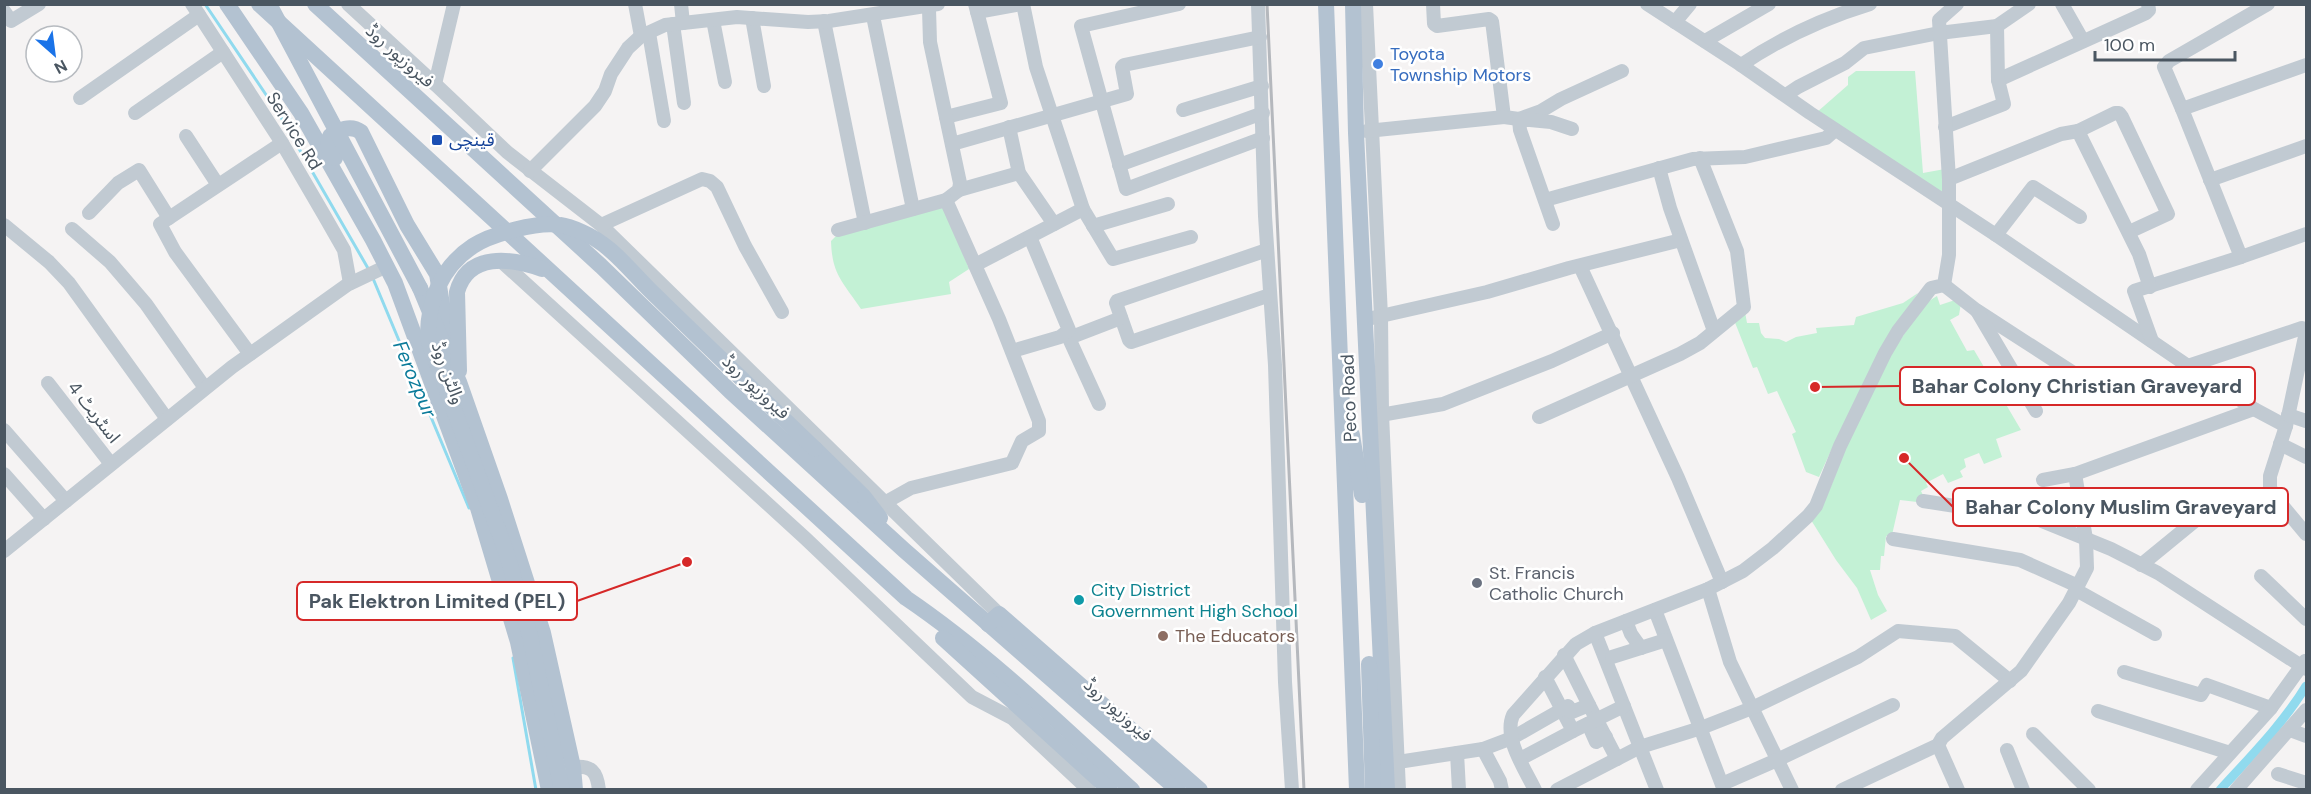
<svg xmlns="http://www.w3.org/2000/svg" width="2311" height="794" font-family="'DM Sans','Noto Sans Arabic',sans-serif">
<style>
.green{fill:#c3f1d5}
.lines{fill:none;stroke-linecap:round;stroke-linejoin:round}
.stream{stroke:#90daee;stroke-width:3}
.canal{stroke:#90daee;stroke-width:9}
.minor{stroke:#c1cad2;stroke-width:14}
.major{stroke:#b3c2d1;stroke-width:16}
.rail{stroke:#b5b8bd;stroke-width:3}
.major-bridge{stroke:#b3c2d1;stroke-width:16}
.shop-dot{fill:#3f7fe0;stroke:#fff;stroke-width:2}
.transit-dot{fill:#1a4fb4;stroke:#fff;stroke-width:2}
.worship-dot{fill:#6b7280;stroke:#fff;stroke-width:2}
.culture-dot{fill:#0f9aa8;stroke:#fff;stroke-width:2}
.education-dot{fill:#8d6e63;stroke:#fff;stroke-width:2}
.labels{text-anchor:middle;stroke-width:5;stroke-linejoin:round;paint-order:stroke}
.shop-label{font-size:18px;fill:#366cbe;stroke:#fff;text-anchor:start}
.street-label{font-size:18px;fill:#4a5661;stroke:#fff}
.transit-label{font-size:18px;fill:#164399;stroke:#fff;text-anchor:start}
.worship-label{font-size:18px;fill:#5b616d;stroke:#fff;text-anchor:start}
.culture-label{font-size:18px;fill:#0d838f;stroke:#fff;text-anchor:start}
.education-label{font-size:18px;fill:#785e54;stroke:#fff;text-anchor:start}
.water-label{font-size:20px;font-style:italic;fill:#0c7c9b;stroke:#fff}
.leader{fill:none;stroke:#d62828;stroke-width:2}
.callout-dot{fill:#d62828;stroke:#fff;stroke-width:2}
.callout{fill:#fff;stroke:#d62828;stroke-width:2}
.callout-label{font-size:20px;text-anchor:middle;font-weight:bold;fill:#4a5661}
</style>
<rect width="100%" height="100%" fill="#f5f3f3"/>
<g class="green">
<polygon points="1856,71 1915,71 1923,173 1945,169 1944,195 1816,113 1848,85 1848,77"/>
<path d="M944,204l25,65 -20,13 2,12 -90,15c-18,-27 -29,-34 -30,-68l7,-7z"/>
<path d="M1918,293c-39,58 -70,120 -99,184l-13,-5 -14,-38 4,-2 -19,-41 -9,3 -11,-27 -4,1 -19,-48 11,-8 2,11h12l2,10 4,5 14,1 7,3 10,-5 21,-4 -1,-5 38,-3 2,-8 47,-14z"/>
<path d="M1937,296l3,9 15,-5 6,3 -2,12 -9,5 17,31 7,-1 47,80 -25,9 6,18 -18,7 -5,-11 -15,6 2,8 -6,4 3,6 -15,6 -5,-9 -17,9 2,4 -7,4 3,6 -7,5 -17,-2 -8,35 -6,1 -2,20h-3l-1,14h-10l8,25 9,16 -16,9 -14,-32 -21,-28 -25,-40c21,-24 26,-55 39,-84 16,-37 34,-73 57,-106 9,-14 16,-27 30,-34z"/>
</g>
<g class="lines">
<g class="stream">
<polyline points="205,4 279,114 369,270"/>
<polyline points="372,276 469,508"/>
<polyline points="513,658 536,790"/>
</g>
<path class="canal" d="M2220,790c30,-33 63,-66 86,-104"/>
<g class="minor">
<polyline points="192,4 282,143 324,215 344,250 350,283"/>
<polyline points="348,4 435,84 507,152 601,225 999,614"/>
<polyline points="635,4 641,36"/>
<polyline points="681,4 683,23"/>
<polyline points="1023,4 1036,67 1083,209 1113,259 1191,237"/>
<polyline points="1179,4 1081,26 1126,189 1263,138"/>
<polyline points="1258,4 1265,216 1275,365 1285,682 1292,790"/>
<polyline points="1366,4 1381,316 1382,414 1399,790"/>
<polyline points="1433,4 1434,24 1437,26 1489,19 1492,21 1504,117 1519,119 1541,111 1561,99 1622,71"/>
<polyline points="1647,4 1741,65 1810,113 1996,235 2188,366 2254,409 2286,426"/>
<polyline points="2062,4 2083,41"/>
<polyline points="4,11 11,21 39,4"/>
<polyline points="977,12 1021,4"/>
<polyline points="873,16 913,209"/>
<polyline points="752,18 764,86"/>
<polyline points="713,20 725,82"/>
<polyline points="824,21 865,223"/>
<polyline points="1675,22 1690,4"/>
<polyline points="673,24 684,103"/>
<polyline points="649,33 664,121"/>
<polyline points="1705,41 1769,4"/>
<path d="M1741,65c40,-27 83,-47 129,-61"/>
<polyline points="1998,80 2146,13 2149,10 2148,4"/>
<polyline points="435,84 454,4"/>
<polyline points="1786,95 1798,87 1845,63 1864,48 1939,33 1997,26 2029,4"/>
<polyline points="80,98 199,15"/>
<polyline points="2182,109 2164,67 2169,61 2268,4"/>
<polyline points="1183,110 1262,86"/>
<polyline points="135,113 223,52"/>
<polyline points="946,117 1001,103 975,4"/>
<polyline points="1009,127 1019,173 1054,224"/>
<polyline points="1945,127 2004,104 1998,80 1997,26"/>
<polyline points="1367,131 1504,117"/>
<polyline points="2078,131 2115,113 2119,113 2122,117 2168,214 2129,232"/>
<polyline points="186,136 218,185"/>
<polyline points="952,144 1127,94 1122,67 1124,65 1260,37"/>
<polyline points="1119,165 1263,113"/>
<polyline points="1659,168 1670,208 1714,331"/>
<polyline points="530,171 595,106 605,91 611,74 628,48 641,36 665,25 737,17 808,22 829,21 938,4"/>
<polyline points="1949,179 1939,20 1957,4"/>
<polyline points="2210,180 2306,146"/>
<polyline points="959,190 1019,173"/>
<polyline points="1545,200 1693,159 1745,157 1826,138 1835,130"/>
<polyline points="89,213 118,183 139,170 169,218"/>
<polyline points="1553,224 1520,130 1519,119 1551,122 1572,129"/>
<polyline points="4,225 49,262 69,283 167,419"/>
<polyline points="601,225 702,179 710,181 717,187 745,246 782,312"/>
<polyline points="1093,226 1168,204"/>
<polyline points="72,229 110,262 146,304 205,388"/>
<polyline points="838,230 946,200 959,190 960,183 930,42 929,9 926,7"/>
<polyline points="1996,235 2033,187 2080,217"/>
<polyline points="1267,250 1117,301 1116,303 1129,340 1131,342 1270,295"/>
<polyline points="2241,257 2182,109 2306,65"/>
<polyline points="501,261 805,538 972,697 1012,718 1089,790"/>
<polyline points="975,265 1083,209"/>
<polyline points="1580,266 1678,478 1722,582"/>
<polyline points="1944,285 1976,310 2075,374"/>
<polyline points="1977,311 2036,411"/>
<polyline points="1372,318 1487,292 1569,268 1681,240"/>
<polyline points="2306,332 2286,426 2270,476 2270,488 2276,498 2306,534"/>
<polyline points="1067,334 1099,404"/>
<polyline points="1069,338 1121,318"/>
<polyline points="2152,341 2134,291 2241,257 2306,234"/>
<polyline points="1012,351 1060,337 1069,330 1030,237"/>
<polyline points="250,354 175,252 160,224 282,143"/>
<polyline points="2188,366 2302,328 2306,330"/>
<polyline points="48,383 111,464"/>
<polyline points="2288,415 2306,421"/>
<polyline points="1375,416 1443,404 1552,361 1613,333"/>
<polyline points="1539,417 1680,354 1700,343 1744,307 1737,251 1700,158"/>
<polyline points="4,430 66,501"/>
<polyline points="2280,444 2306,457"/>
<polyline points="4,474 44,519"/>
<polyline points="2043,480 2075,474 2254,409"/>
<polyline points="1923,501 2037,519 2111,549 2158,573 2306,669"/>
<polyline points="886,502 911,488 1012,463 1022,441 1039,431 1039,421 999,319 946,200"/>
<polyline points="1893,539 2020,560 2078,586"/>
<polyline points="4,551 232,367 347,285 387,266"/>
<polyline points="2141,565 2213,506"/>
<polyline points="2261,576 2306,619"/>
<polyline points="1708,589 1730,662 1792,790"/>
<polyline points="2076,590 2155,634"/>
<polyline points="1655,610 1724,790"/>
<polyline points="1626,621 1631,634 1641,648"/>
<polyline points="1595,633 1657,790"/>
<polyline points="1612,657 1666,640"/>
<polyline points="2124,672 2201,695 2207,685 2271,708"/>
<polyline points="1589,705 1617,759"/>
<polyline points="2098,711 2230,753"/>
<polyline points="1588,724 1596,742 1606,737"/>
<polyline points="2290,730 2306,736"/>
<polyline points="1573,731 1624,706"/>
<polyline points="2033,734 2089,790"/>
<polyline points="1938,745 1958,790"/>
<polyline points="1483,749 1500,781 1502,790"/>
<polyline points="2007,750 2023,790"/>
<polyline points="1457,753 1459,790"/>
<polyline points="1520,759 1573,731 1545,677"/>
<polyline points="1398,762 1483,749 1512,738 1568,706 1572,712 1589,705 1564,655"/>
<path d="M573,767c18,-2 24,4 26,23"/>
<polyline points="2278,774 2306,783"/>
<polyline points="1722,784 1777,760 1893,705"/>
<path d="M1535,790c-10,-21 -32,-52 -22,-75l63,-71 19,-11 113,-44 35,-18 30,-23 35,-32 8,-10 24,-60 45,-93 13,-22 33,-43 13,-3 5,-30v-76l112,-45 17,-3 61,123 11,33"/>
<polyline points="1557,790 1640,747 1701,728 1752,708 1858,657 1898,631 1955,636 2010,681"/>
<polyline points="1842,790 1938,745 1942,738 2021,671 2069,603 2087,568 2086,539 2075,474"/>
<polyline points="2197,790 2271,708 2305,661"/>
<polyline points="2236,790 2306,710"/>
</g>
<g class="major">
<polyline points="227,4 301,113 373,240 395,283 478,508 518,642 549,790"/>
<path d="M259,4l647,594c81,55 153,125 226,192"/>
<polyline points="315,4 601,266 730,391 904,550 1178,790"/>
<polyline points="1326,4 1357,790"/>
<polyline points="1353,4 1356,133 1387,790"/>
<path d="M335,158l-7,-12 2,-10c10,-6 20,-12 31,-4l46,93 30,49 6,36 10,28"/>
<polyline points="420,288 459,382 500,499 543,633 573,767 575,790"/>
<path d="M459,371l-2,-79c11,-40 54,-34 85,-23"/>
<polyline points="1352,435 1362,495"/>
<polyline points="815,449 864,497 880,518"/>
<polyline points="988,624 999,614 1200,790"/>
<polyline points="943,638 1110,790"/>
<polyline points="1369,664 1373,790"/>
</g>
<polyline class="rail" points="1267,4 1304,790"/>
<g class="major-bridge">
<polyline points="269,4 420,288"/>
<path d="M562,790l-32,-154 -23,-82 -79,-215c-1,-37 13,-72 45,-93 18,-12 66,-25 87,-21 7,1 15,4 22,7 31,13 51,43 75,65 52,51 105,101 158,152"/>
</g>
</g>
<circle class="shop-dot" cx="1378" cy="64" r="6"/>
<rect class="transit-dot" x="431" y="134" width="12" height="12" rx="3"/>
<circle class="worship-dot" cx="1477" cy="583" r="6"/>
<circle class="culture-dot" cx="1079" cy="600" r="6"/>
<circle class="education-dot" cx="1163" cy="636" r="6"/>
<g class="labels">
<g class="shop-label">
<text x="1390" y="60">Toyota<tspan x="1390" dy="21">Township Motors</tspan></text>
</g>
<g class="street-label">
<text transform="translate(400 56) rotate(42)" y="6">فیروزپور روڈ</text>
<text transform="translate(294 131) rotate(58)" y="6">Service Rd</text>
<text transform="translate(448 373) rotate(70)" y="6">والٹن روڈ</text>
<text transform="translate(756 387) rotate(43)" y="6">فیروزپور روڈ</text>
<text transform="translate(1349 398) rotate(-92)" y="6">Peco Road</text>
<text transform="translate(94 412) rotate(52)" y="6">اسٹریٹ 4</text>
<text transform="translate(1118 710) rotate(42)" y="6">فیروزپور روڈ</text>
</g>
<g class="transit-label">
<text x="449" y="146">قینچی</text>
</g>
<g class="worship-label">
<text x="1489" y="579">St. Francis<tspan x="1489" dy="21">Catholic Church</tspan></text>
</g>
<g class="culture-label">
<text x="1091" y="596">City District<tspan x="1091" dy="21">Government High School</tspan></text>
</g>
<g class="education-label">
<text x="1175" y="642">The Educators</text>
</g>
<g class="water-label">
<text transform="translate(415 379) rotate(67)" y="7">Ferozpur</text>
</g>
</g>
<path class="leader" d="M1815 387L1900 386M1904 458L1953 507M687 562L577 601"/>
<g class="callout-dot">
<circle cx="1815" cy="387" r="6"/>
<circle cx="1904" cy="458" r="6"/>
<circle cx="687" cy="562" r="6"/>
</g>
<g class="callout">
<rect x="1900" y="367" width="355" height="38" rx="6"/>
<rect x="1953" y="488" width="335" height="38" rx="6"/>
<rect x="297" y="582" width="280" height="38" rx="6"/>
</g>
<g class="callout-label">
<text x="2077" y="393">Bahar Colony Christian Graveyard</text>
<text x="2121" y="514">Bahar Colony Muslim Graveyard</text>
<text x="437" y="608">Pak Elektron Limited (PEL)</text>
</g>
<rect width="2311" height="794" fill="none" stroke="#4a5661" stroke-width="12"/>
<g transform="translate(54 54) rotate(152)"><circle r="28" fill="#ffffff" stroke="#b7bbc0" stroke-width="1.5"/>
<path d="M0-4.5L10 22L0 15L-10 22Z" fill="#1a73e8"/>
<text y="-9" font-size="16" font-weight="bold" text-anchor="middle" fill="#4a5661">N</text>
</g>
<path d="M2095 51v9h140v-9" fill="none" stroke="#4a5661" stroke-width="3"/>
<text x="2104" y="51" font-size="18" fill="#4a5661" stroke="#ffffff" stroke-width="4.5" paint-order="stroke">100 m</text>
</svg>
